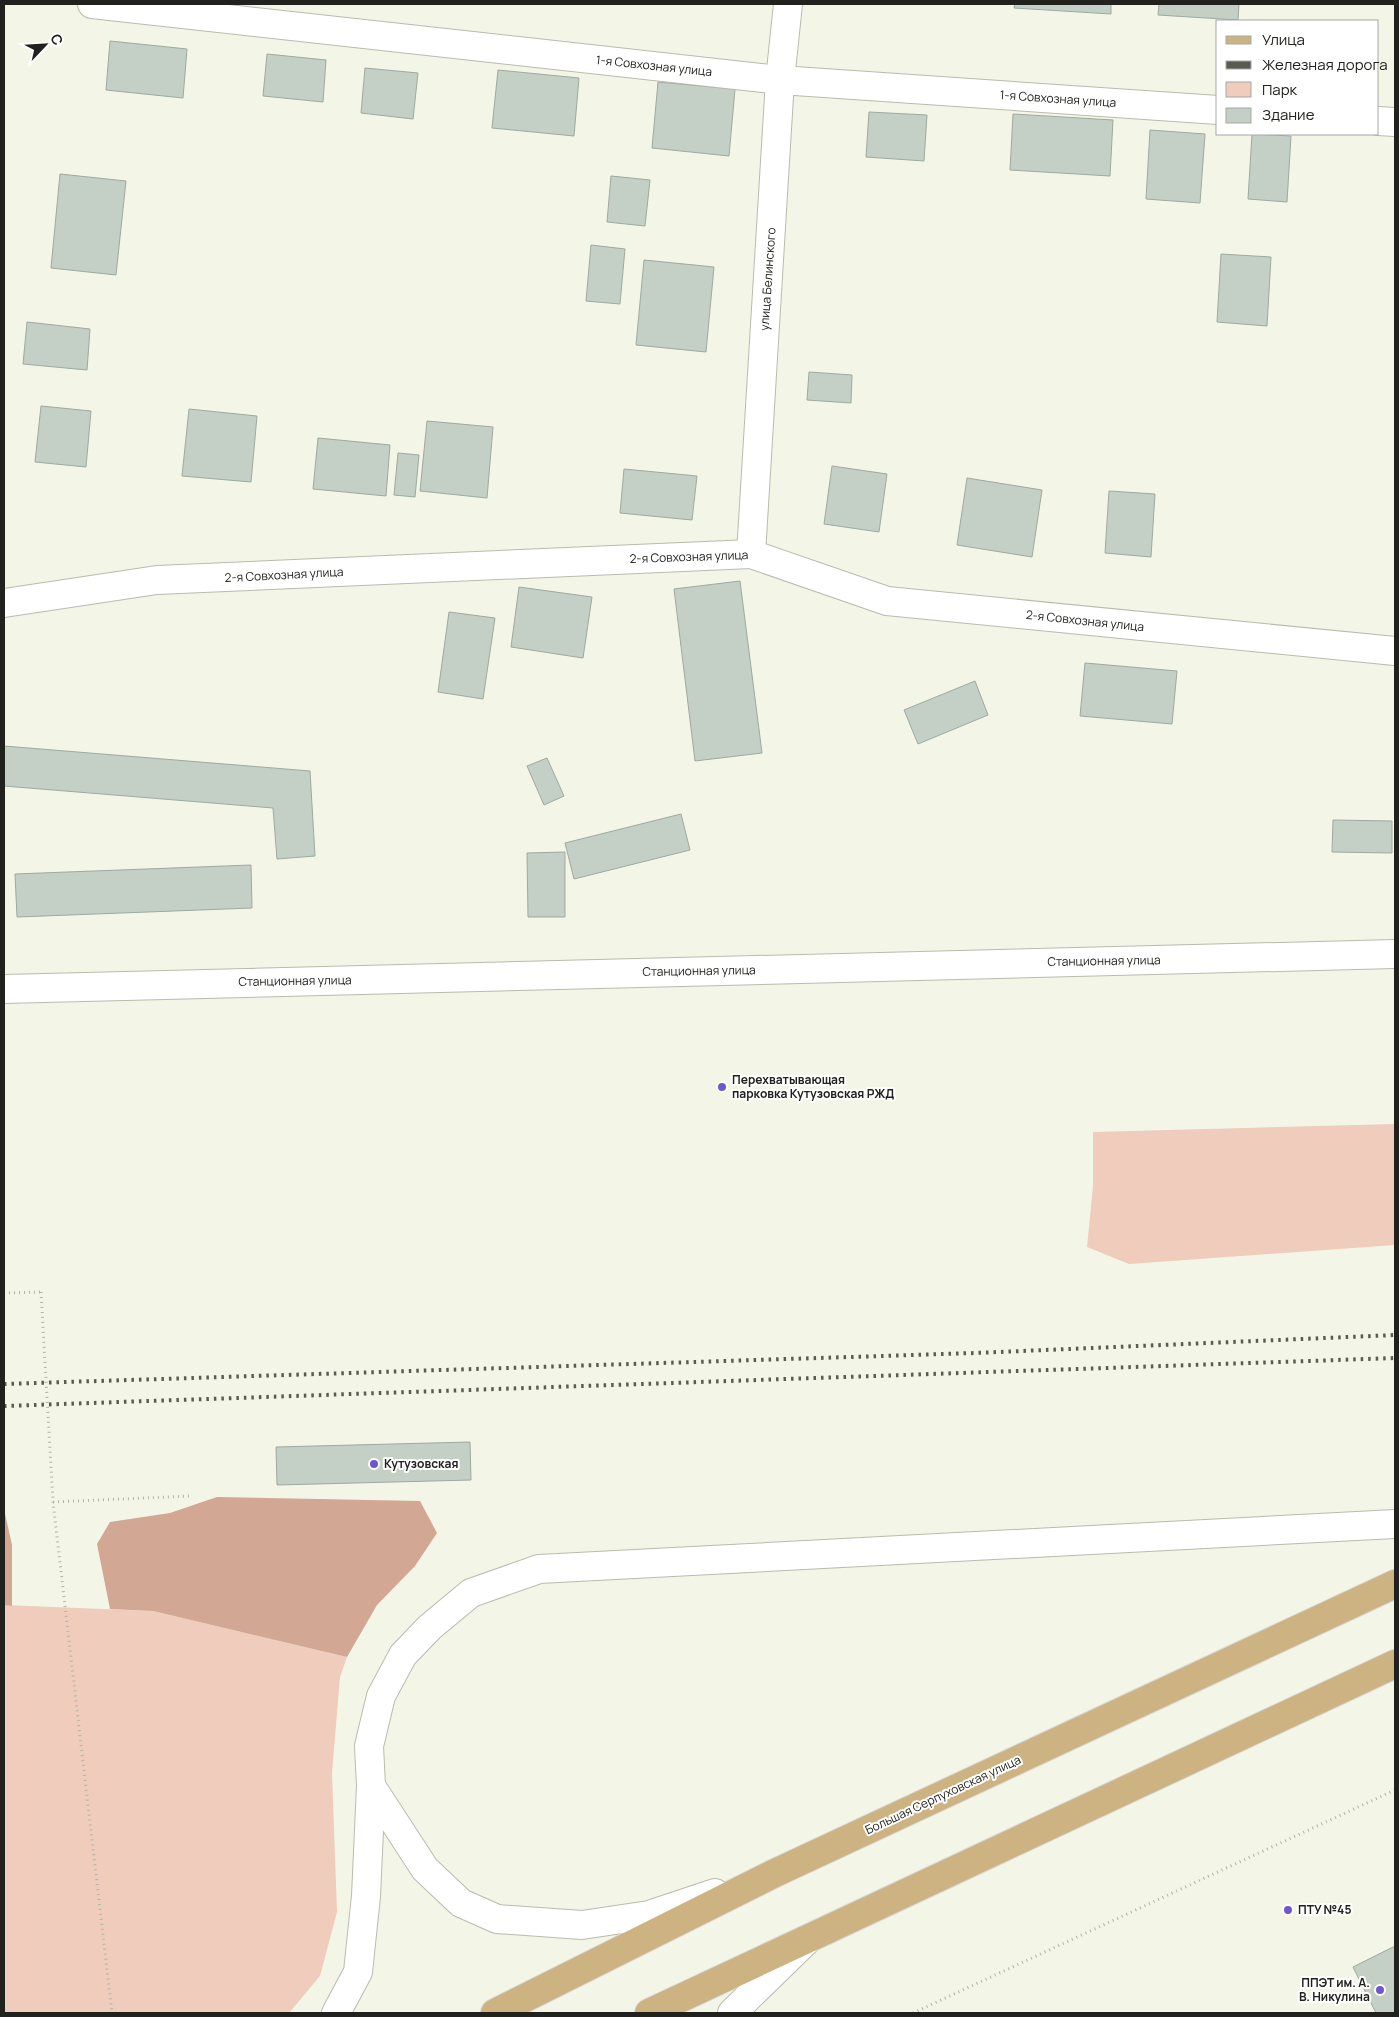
<svg xmlns="http://www.w3.org/2000/svg" width="1399" height="2017" font-family="Manrope,sans-serif">
<style>
.green{fill:#efccbc}
.forest{fill:#d2a793}
.building{fill:#c4cfc6;stroke:#9ea99f}
.lines{fill:none;stroke-linecap:round;stroke-linejoin:round}
.minor-casing{stroke:#b9bbae;stroke-width:30}
.tertiary-casing{stroke:#b9bbae;stroke-width:30}
.primary-casing{stroke:#d7d7d6;stroke-width:30}
.path{stroke:#b2b4a9;stroke-width:3;stroke-dasharray:1 4;stroke-linecap:butt}
.minor{stroke:#fff;stroke-width:28}
.tertiary{stroke:#fff;stroke-width:28}
.primary{stroke:#cdb382;stroke-width:28}
.rail{stroke:#595b53;stroke-width:4;stroke-dasharray:2.5 5;stroke-linecap:butt}
.path-bridge{stroke:#b2b4a9;stroke-width:3;stroke-dasharray:1 4;stroke-linecap:butt}
.poi-dot{fill:#6f56d0;stroke:#fff;stroke-width:2}
.labels{text-anchor:middle;stroke-width:4;stroke-linejoin:round;paint-order:stroke}
.street-label{font-size:12px;fill:#21221d;stroke:#fff}
.poi-label{font-size:12px;font-weight:bold;fill:#21221d;stroke:#fff;text-anchor:start}
</style>
<rect width="100%" height="100%" fill="#f3f5e7"/>
<g class="green">
<polygon points="1395,1124 1395,1245 1129,1264 1087,1247 1093,1186 1093,1132"/>
<polygon points="4,1605 153,1611 347,1657 340,1677 332,1773 337,1912 320,1976 289,2013 4,2013"/>
</g>
<g class="forest">
<polygon points="217,1497 420,1501 437,1533 415,1566 377,1605 347,1657 153,1611 110,1609 97,1544 110,1522 170,1513"/>
<polygon points="4,1509 12,1545 12,1606 4,1605"/>
</g>
<g class="building">
<polygon points="1015,4 1111,4 1111,14 1014,8"/>
<polygon points="1159,4 1239,4 1238,20 1158,15"/>
<polygon points="110,41 187,49 183,98 106,90"/>
<polygon points="267,54 326,60 323,102 263,96"/>
<polygon points="365,68 418,73 413,119 361,113"/>
<polygon points="498,70 579,78 574,136 492,128"/>
<polygon points="658,82 735,89 729,156 652,148"/>
<polygon points="869,112 927,115 924,161 866,157"/>
<polygon points="1013,114 1113,120 1110,176 1010,170"/>
<polygon points="1150,130 1205,134 1200,203 1146,199"/>
<polygon points="1252,134 1291,136 1287,202 1248,199"/>
<polygon points="60,174 126,181 116,275 51,268"/>
<polygon points="611,176 650,180 645,226 607,222"/>
<polygon points="591,245 625,249 620,304 586,301"/>
<polygon points="1221,254 1271,257 1267,326 1217,322"/>
<polygon points="644,260 714,267 706,352 636,345"/>
<polygon points="27,322 90,329 87,370 23,364"/>
<polygon points="809,372 852,375 851,403 807,400"/>
<polygon points="41,406 91,411 86,467 35,462"/>
<polygon points="189,409 257,416 251,482 182,476"/>
<polygon points="427,421 493,427 487,498 420,491"/>
<polygon points="318,438 390,445 386,496 313,489"/>
<polygon points="398,453 419,455 415,497 394,495"/>
<polygon points="832,466 887,474 879,532 824,524"/>
<polygon points="624,469 697,476 692,520 620,513"/>
<polygon points="967,478 1042,490 1032,557 957,545"/>
<polygon points="1109,491 1155,494 1151,557 1105,553"/>
<polygon points="740,581 762,753 695,761 674,589"/>
<polygon points="519,587 592,597 583,658 511,647"/>
<polygon points="449,612 495,618 483,699 438,692"/>
<polygon points="1085,663 1177,671 1172,724 1080,716"/>
<polygon points="975,681 988,715 918,744 904,710"/>
<polygon points="4,746 310,771 315,856 277,859 273,808 4,786"/>
<polygon points="547,758 564,796 544,805 527,766"/>
<polygon points="681,814 690,850 574,879 565,843"/>
<polygon points="1333,820 1392,821 1392,853 1332,852"/>
<polygon points="565,852 565,917 528,917 527,853"/>
<polygon points="251,865 252,908 17,917 15,874"/>
<polygon points="470,1442 471,1480 277,1485 276,1447"/>
<polygon points="1395,1946 1395,2013 1376,2013 1353,1967"/>
</g>
<g class="lines">
<defs>
<g id="minor">
<polyline points="92,4 780,80 1218,110"/>
<polyline points="1378,121 1395,122"/>
<polyline points="751,554 780,80 788,4"/>
<polyline points="4,603 157,580 751,554 887,601 1395,651"/>
</g>
<g id="tertiary">
<polyline points="4,989 1395,954"/>
<polyline points="371,1786 425,1869 461,1903 497,1919 582,1925 649,1915 715,1893"/>
<polyline points="336,2013 358,1972 366,1896 371,1786 369,1746 381,1696 403,1655 430,1627 471,1593 539,1569 1395,1524"/>
<polyline points="732,2013 806,1941"/>
</g>
<g id="primary">
<polyline points="495,2013 775,1873 1395,1584"/>
<polyline points="649,2013 1395,1664"/>
</g>
</defs>
<use href="#minor" class="minor-casing"/>
<use href="#tertiary" class="tertiary-casing"/>
<use href="#primary" class="primary-casing"/>
<g class="path">
<polyline points="4,1293 41,1292"/>
<polyline points="53,1502 190,1496"/>
<polyline points="913,2013 1395,1790"/>
</g>
<use href="#minor" class="minor"/>
<use href="#tertiary" class="tertiary"/>
<use href="#primary" class="primary"/>
<g class="rail">
<polyline points="4,1384 975,1353 1395,1335"/>
<polyline points="4,1406 1395,1358"/>
</g>
<polyline class="path-bridge" points="41,1292 53,1502 112,2013"/>
</g>
<g class="poi-dot">
<circle cx="722" cy="1087" r="5"/>
<circle cx="374" cy="1464" r="5"/>
<circle cx="1288" cy="1910" r="5"/>
<circle cx="1380" cy="1990" r="5"/>
</g>
<g class="labels">
<g class="street-label">
<text transform="translate(654 66) rotate(6)" y="4">1-я Совхозная улица</text>
<text transform="translate(1058 99) rotate(4)" y="4">1-я Совхозная улица</text>
<text transform="translate(768 279) rotate(-86)" y="4">улица Белинского</text>
<text transform="translate(689 557) rotate(-2)" y="4">2-я Совхозная улица</text>
<text transform="translate(284 575) rotate(-3)" y="4">2-я Совхозная улица</text>
<text transform="translate(1085 621) rotate(6)" y="4">2-я Совхозная улица</text>
<text transform="translate(1104 961) rotate(-1)" y="4">Станционная улица</text>
<text transform="translate(699 971) rotate(-1)" y="4">Станционная улица</text>
<text transform="translate(295 981) rotate(-1)" y="4">Станционная улица</text>
<text transform="translate(943 1795) rotate(-25)" y="4">Большая Серпуховская улица</text>
</g>
<g class="poi-label">
<text x="732" y="1084">Перехватывающая<tspan x="732" dy="14">парковка Кутузовская РЖД</tspan></text>
<text x="384" y="1468">Кутузовская</text>
<text x="1298" y="1914">ПТУ №45</text>
<text x="1370" y="1987" text-anchor="end">ППЭТ им. А.<tspan x="1370" dy="14">В. Никулина</tspan></text>
</g>
</g>
<rect width="1399" height="2017" fill="none" stroke="#21221d" stroke-width="10"/>
<rect x="1216" y="20" width="162" height="115" fill="#ffffff" stroke="#a6a7a5"/>
<rect x="1226" y="36" width="25" height="8" fill="#cdb382" stroke="#a6a7a5"/>
<text x="1262" y="45" font-size="15" fill="#21221d">Улица</text>
<rect x="1226" y="61" width="25" height="8" fill="#595b53" stroke="#a6a7a5"/>
<text x="1262" y="70" font-size="15" fill="#21221d">Железная дорога</text>
<rect x="1226" y="82" width="25" height="15" fill="#efccbc" stroke="#a6a7a5"/>
<text x="1262" y="95" font-size="15" fill="#21221d">Парк</text>
<rect x="1226" y="108" width="25" height="15" fill="#c4cfc6" stroke="#a6a7a5"/>
<text x="1262" y="120" font-size="15" fill="#21221d">Здание</text>
<g transform="translate(45 45) rotate(65)" stroke="#ffffff" stroke-width="4" paint-order="stroke">
<path d="M0-4L9 19L0 12L-9 19Z" fill="#21221d"/>
<text y="-8" font-size="14" font-weight="bold" text-anchor="middle" fill="#21221d">С</text>
</g>
</svg>
